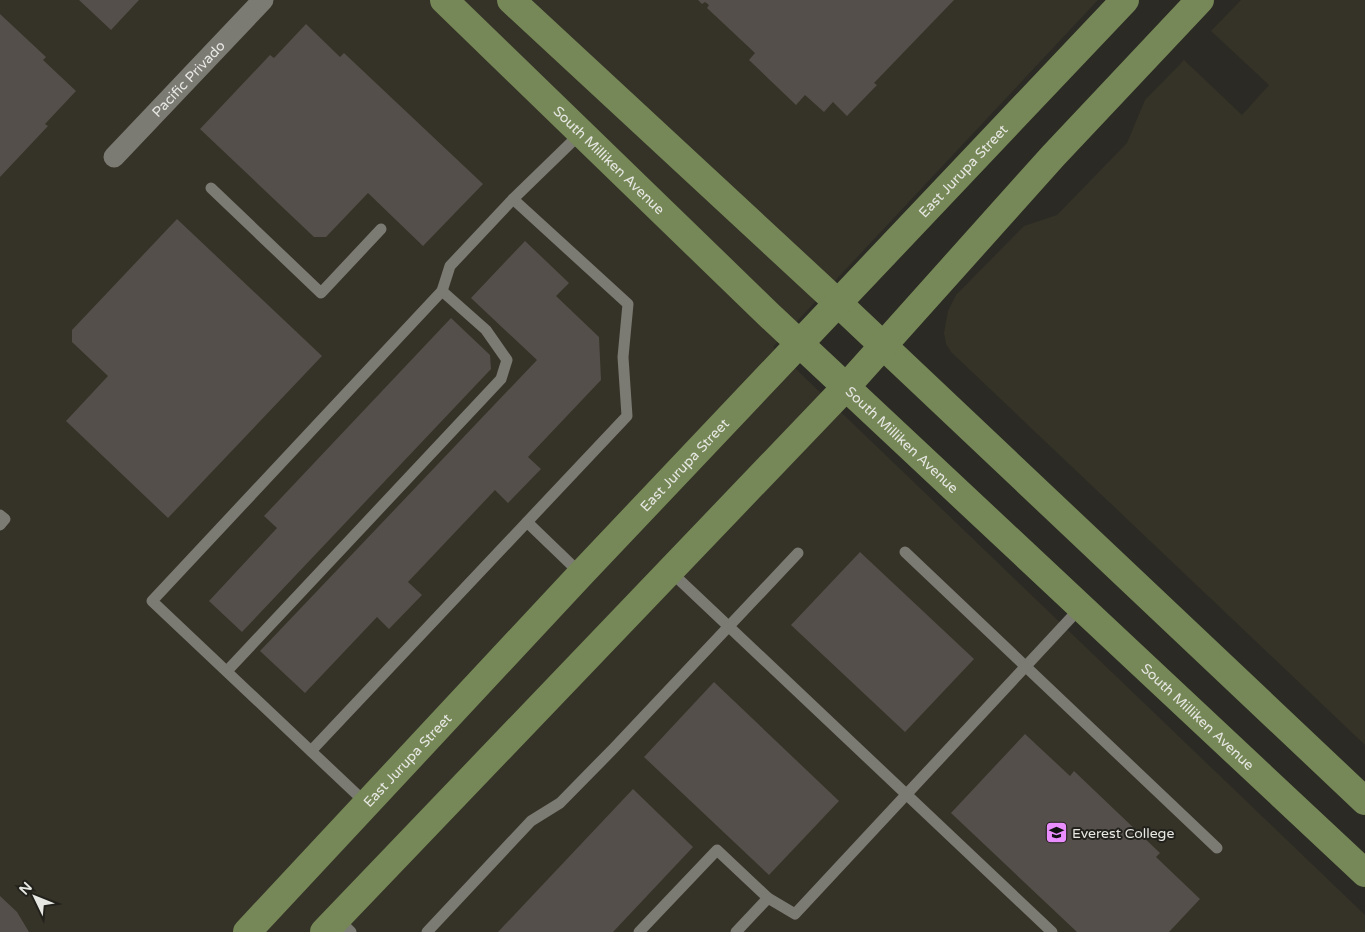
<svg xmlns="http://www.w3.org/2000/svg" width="1365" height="932" font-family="'Varela Round',sans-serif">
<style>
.built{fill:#353327}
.building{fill:#544f4a}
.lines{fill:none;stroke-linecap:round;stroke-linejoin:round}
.lane{stroke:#7b7a73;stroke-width:11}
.street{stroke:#7b7a73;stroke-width:21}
.primary{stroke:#768857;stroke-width:28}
.labels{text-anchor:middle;stroke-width:4;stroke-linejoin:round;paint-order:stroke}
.street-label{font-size:14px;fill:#e7e7e3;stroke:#22211b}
.poi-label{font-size:14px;fill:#e7e7e3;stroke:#22211b;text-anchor:start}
</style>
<rect width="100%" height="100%" fill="#2b2a24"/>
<g class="built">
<polygon points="0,0 1098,0 773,347 1365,915 1365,932 0,932"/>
<polygon points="1241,0 1365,0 1365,745 951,352 946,344 944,333 948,311 956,295 1024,226 1057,215 1127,143 1145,100 1184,60 1242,115 1269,85 1211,31"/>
</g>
<g class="building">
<polygon points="79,0 139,0 111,30"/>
<polygon points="698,0 954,0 874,83 877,85 847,116 833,102 824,112 805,95 796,105 749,60 755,53 707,8 709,5 705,2 702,4"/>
<polygon points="0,14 46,57 43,60 76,91 45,124 48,126 0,177"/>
<polygon points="306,24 340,57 344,53 483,184 423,246 368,193 326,237 314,237 200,129 270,55 274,58"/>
<polygon points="177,219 322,356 168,518 66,421 108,376 72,342 72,330"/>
<polygon points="525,241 569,283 556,296 599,337 601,380 528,457 541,469 508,503 495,490 408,582 422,595 389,629 377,617 305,693 260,651 537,360 471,298"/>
<polygon points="451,318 490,355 491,369 242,632 209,601 277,528 264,516"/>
<polygon points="860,552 974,659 905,732 791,625"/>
<polygon points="714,682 839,801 769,875 644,757"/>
<polygon points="1025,734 1070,776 1074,771 1160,853 1156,857 1200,899 1169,932 1077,932 951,813"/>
<polygon points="633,789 693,847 613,932 498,932"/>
<polygon points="0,896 17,912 29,932 0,932"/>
</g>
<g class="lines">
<g class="lane">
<polyline points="211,188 321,293 381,229"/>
<polyline points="0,515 5,519 0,525"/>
<polyline points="527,522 581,574"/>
<polyline points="905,552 1217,848"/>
<polyline points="670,571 1052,932"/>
<polyline points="227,671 501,379 507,360 486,330 442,291"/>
<polyline points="311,751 627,416 623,357 628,304 513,199"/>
<polyline points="367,804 152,601 442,291 450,266 513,199 581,133"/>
<polyline points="337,918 351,932"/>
<polyline points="427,932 531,821 560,803 614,748 798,553"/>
<polyline points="639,932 717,850 768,898 795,914 1081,607"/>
<polyline points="736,932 768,898"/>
</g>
<path class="street" id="s1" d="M114,157l149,-157"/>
<g class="primary">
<path id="s2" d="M444,0l325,315 596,558"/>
<polyline points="511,0 838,303 1365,801"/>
<path id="s3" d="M247,932l334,-358 544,-574"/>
<polyline points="324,932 846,387 1053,156 1200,0"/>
</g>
</g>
<defs>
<symbol id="university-square" viewBox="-11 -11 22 22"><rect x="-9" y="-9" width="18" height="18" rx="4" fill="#ea8dfd" stroke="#22211b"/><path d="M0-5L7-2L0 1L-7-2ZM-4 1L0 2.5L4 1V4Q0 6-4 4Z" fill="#111"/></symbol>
</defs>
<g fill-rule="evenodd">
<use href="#university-square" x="1044" y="820" width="25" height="25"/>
</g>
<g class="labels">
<g class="street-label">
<text dy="5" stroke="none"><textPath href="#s1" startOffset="108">Pacific Privado</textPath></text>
<text dy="5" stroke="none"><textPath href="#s2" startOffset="230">South Milliken Avenue</textPath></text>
<text dy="5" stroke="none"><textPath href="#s3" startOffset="1045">East Jurupa Street</textPath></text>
<text dy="5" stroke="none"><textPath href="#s2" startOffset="635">South Milliken Avenue</textPath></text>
<text dy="5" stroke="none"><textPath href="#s3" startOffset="640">East Jurupa Street</textPath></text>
<text dy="5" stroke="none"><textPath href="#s2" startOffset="1040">South Milliken Avenue</textPath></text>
<text dy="5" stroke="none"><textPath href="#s3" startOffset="235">East Jurupa Street</textPath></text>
</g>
<g class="poi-label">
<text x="1072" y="838">Everest College</text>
</g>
</g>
<g transform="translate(35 897) rotate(313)" stroke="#22211b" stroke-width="4" paint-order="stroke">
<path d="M0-4L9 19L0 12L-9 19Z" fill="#e7e7e3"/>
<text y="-8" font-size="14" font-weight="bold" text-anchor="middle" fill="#e7e7e3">N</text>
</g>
</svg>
